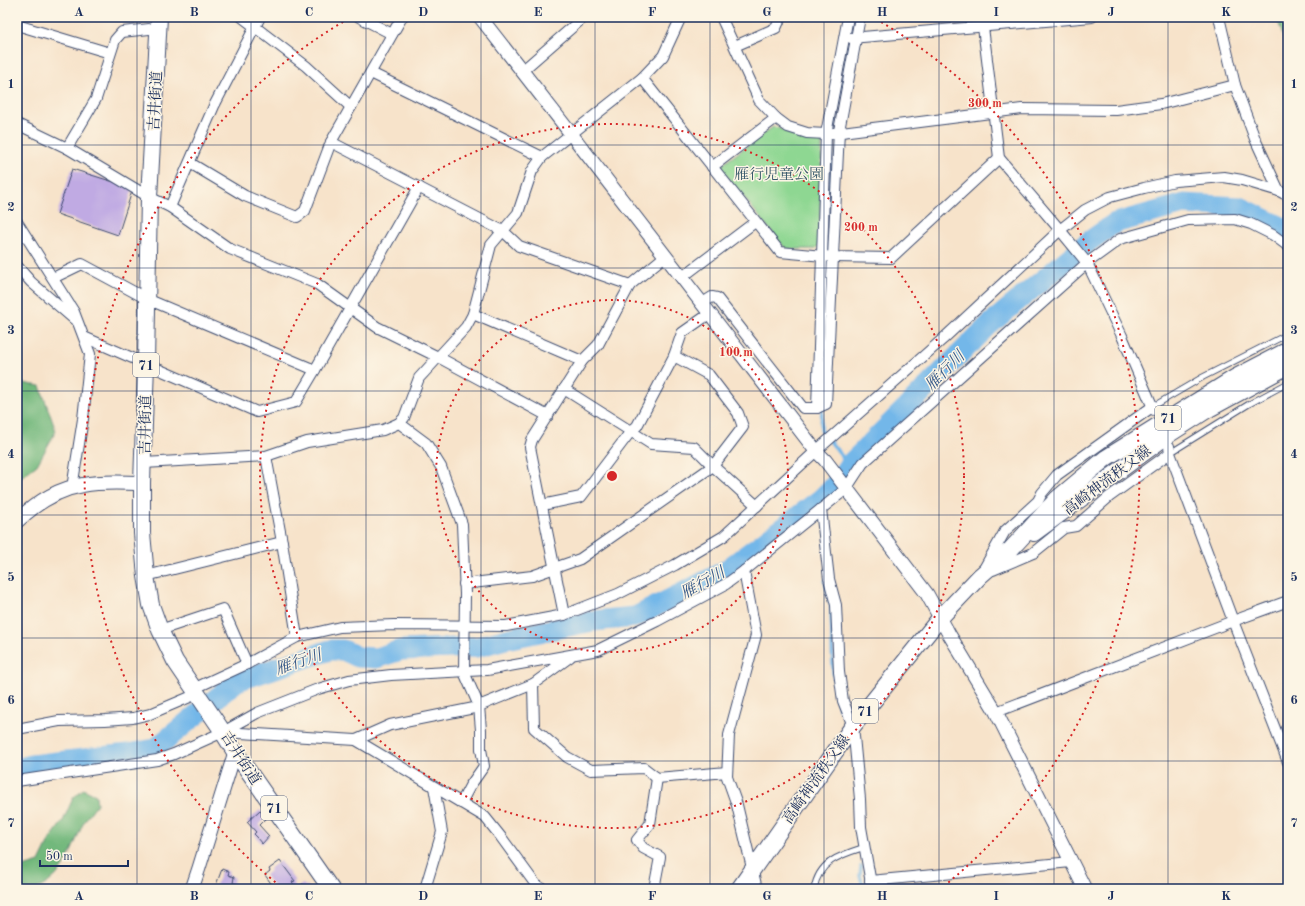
<svg xmlns="http://www.w3.org/2000/svg" width="1305" height="906" font-family="'Old Standard TT','Noto Serif JP',serif">
<style>
.green{fill:#8ed792;stroke:#548378}
.forest{fill:#72b87c;stroke:#46746d}
.lines{fill:none;stroke-linecap:round;stroke-linejoin:round}
.stream{stroke:#73b7e9;stroke-width:3.5}
.river{stroke:#73b7e9;stroke-width:21}
.building{fill:#c0aae3}
.service-casing{stroke:#3c4a6e;stroke-width:7}
.minor-casing{stroke:#3c4a6e;stroke-width:12}
.tertiary-casing{stroke:#3c4a6e;stroke-width:15}
.secondary-casing{stroke:#3c4a6e;stroke-width:16}
.primary-casing{stroke:#3c4a6e;stroke-width:18}
.service{stroke:#fff;stroke-width:5}
.minor{stroke:#fff;stroke-width:10}
.tertiary{stroke:#fff;stroke-width:13}
.secondary{stroke:#fff;stroke-width:14}
.primary{stroke:#fff;stroke-width:16}
.grid{fill:none;stroke:#1b2f5e;stroke-width:1;stroke-opacity:0.55}
.ring{fill:none;stroke:#d62828;stroke-width:2;stroke-dasharray:2 4}
.labels{text-anchor:middle;stroke-width:3;stroke-linejoin:round;paint-order:stroke}
.shield{fill:#fcf5e5;stroke:#5e6a86;stroke-width:1}
.shield-label{font-size:14px;font-weight:bold;fill:#1b2f5e}
.street-label{font-size:15px;fill:#1b2f5e;stroke:#fcf5e5}
.park-label{font-size:15px;fill:#38596b;stroke:#fcf5e5}
.water-label{font-size:16px;font-style:italic;fill:#355888;stroke:#fcf5e5}
.centre{fill:#d62828;stroke:#fcf5e5;stroke-width:2}
.ring-label{font-size:12px;text-anchor:middle;font-weight:bold;fill:#d62828;stroke:#fcf5e5;stroke-width:3;stroke-linejoin:round;paint-order:stroke}
.neatline{fill:none;stroke:#1b2f5e;stroke-width:1.5}
.grid-label{font-size:13px;text-anchor:middle;font-weight:bold;fill:#1b2f5e}
</style>
<rect width="100%" height="100%" fill="#fcf5e5"/>
<filter id="ink" filterUnits="userSpaceOnUse"><feTurbulence type="fractalNoise" baseFrequency=".025" numOctaves="2"/><feDisplacementMap in="SourceGraphic" scale="8" xChannelSelector="R" yChannelSelector="G"/><feConvolveMatrix kernelMatrix="1 2 1 2 8 2 1 2 1" color-interpolation-filters="sRGB"/></filter>
<filter id="wash" filterUnits="userSpaceOnUse"><feTurbulence type="fractalNoise" baseFrequency=".012" numOctaves="4" result="noise"/><feDisplacementMap in="SourceGraphic" scale="16" xChannelSelector="R" yChannelSelector="G"/><feGaussianBlur stdDeviation="0.9" result="paint"/><feColorMatrix in="noise" values="0 0 0 0 0 0 0 0 0 0 0 0 0 0 0 0 0 1.4 0 .05"/><feComposite in="paint" operator="in"/></filter>
<g filter="url(#wash)">
<rect width="100%" height="100%" fill="#f7e3ca"/>
<g class="green">
<polygon points="1277,17 1288,17 1288,53"/>
<polygon points="773,127 779,128 790,134 819,139 822,143 819,245 815,249 789,249 784,247 722,170 723,164"/>
</g>
<g class="forest">
<polygon points="17,382 40,386 56,431 37,465 17,480"/>
<path d="M83,789l13,6 1,9c-5,6 -10,13 -14,20 -10,22 -18,51 -42,63 -7,3 -16,2 -24,2v-20l22,-7 11,-23 13,-18 10,-23z"/>
</g>
<g class="lines">
<g class="stream">
<polyline points="826,304 832,142 853,17"/>
<polyline points="822,408 821,430 849,465"/>
<polyline points="816,502 817,511"/>
<polyline points="825,581 831,606 833,672 839,708"/>
<polyline points="861,866 860,876 864,889"/>
</g>
<polyline class="river" points="17,769 31,765 128,754 155,749 237,681 330,650 343,650 358,657 376,658 401,650 477,647 506,639 593,621 635,617 725,571 821,499 834,486 849,465 989,325 1087,243 1115,223 1184,204 1240,207 1288,230"/>
</g>
<g id="blocks">
<g class="building">
<polygon points="72,169 133,188 118,235 57,214"/>
<polygon points="260,810 267,817 259,825 269,836 262,844 256,837 257,837 254,834 256,832 247,822"/>
<polygon points="280,861 295,881 292,882 295,886 290,889 275,889 265,875 270,871 269,869"/>
<polygon points="222,869 229,872 228,875 234,877 233,883 243,886 242,889 227,889 216,885"/>
<polygon points="303,884 306,887 307,886 309,889 298,889 297,888"/>
</g>
</g>
</g>
<g filter="url(#ink)">
<use href="#blocks" fill-opacity="0" stroke="#3c4a6e" stroke-width="1"/>
<g class="lines">
<defs>
<g id="service">
<polyline points="1152,407 1203,377 1288,334"/>
<polyline points="1170,453 1249,404 1288,383"/>
<path d="M814,889c5,-28 26,-34 51,-42"/>
</g>
<g id="minor">
<polyline points="242,17 306,66 351,107"/>
<polyline points="359,17 392,34"/>
<polyline points="721,17 759,100 776,118 788,127 807,133 826,134 1022,109 1116,110 1161,104 1235,85"/>
<polyline points="984,17 983,27 999,158 1060,230 1087,263 1122,336 1154,410"/>
<polyline points="1219,17 1235,85 1255,139 1279,191"/>
<polyline points="17,25 110,53"/>
<polyline points="851,38 1092,17"/>
<polyline points="735,46 776,28 781,17"/>
<polyline points="522,71 584,17"/>
<polyline points="371,73 542,157"/>
<polyline points="642,78 780,252 834,257 891,258 999,158"/>
<polyline points="17,124 67,148 149,197 170,207 230,249 317,284 377,327 438,357 548,416"/>
<polyline points="331,142 503,231 519,246 630,285"/>
<polyline points="67,148 96,99 115,40 122,32 158,28"/>
<polyline points="190,163 245,196 297,217 305,211 331,142 402,17"/>
<polyline points="712,167 776,118"/>
<polyline points="170,207 214,106 260,17"/>
<polyline points="17,222 74,312 90,354 83,419 72,488"/>
<polyline points="17,266 31,282 75,320"/>
<polyline points="53,278 82,264 147,299 315,370"/>
<polyline points="681,278 755,222"/>
<polyline points="701,304 712,297 717,298 803,408 817,408 826,404 839,131 860,17"/>
<polyline points="473,314 582,361"/>
<polyline points="84,337 257,412 296,402 315,370 419,187"/>
<polyline points="674,356 682,333 709,314"/>
<polyline points="564,389 651,444 694,447 713,466 757,506"/>
<polyline points="817,408 826,134 848,17"/>
<polyline points="399,423 404,418 419,378 466,327 473,314 491,245 518,213 532,171 542,157 642,78 663,56 681,17"/>
<polyline points="1169,446 1170,453 1233,621 1288,762"/>
<polyline points="266,456 282,542 297,637"/>
<polyline points="144,463 266,456 307,442 383,430 399,423 426,443 441,467 462,524 465,594 464,672 479,706 481,730 481,749 484,766 470,786 461,803"/>
<polyline points="821,509 829,579 836,605 839,672 843,701 853,726 860,799 861,827 872,889"/>
<polyline points="985,567 1005,531 1038,501 1042,493 1057,475 1152,407"/>
<polyline points="993,570 1033,553 1064,528 1076,526 1109,497 1170,453"/>
<polyline points="744,571 756,635 729,735 727,777 737,805 757,889"/>
<polyline points="146,576 282,542"/>
<polyline points="464,584 532,576 580,559 713,466 743,427 738,413 709,375 674,356 637,426 631,431 581,497 542,505"/>
<polyline points="564,615 530,447 532,440 582,361 598,345 630,285 665,256"/>
<polyline points="160,630 223,609 247,664"/>
<polyline points="533,684 534,728 567,757 591,770 644,768 657,778 727,772"/>
<polyline points="193,689 247,664 297,637 340,627 394,625 506,626 564,615 618,594 675,565 724,536 816,451 943,339 1060,230 1085,210 1110,197 1144,188 1175,181 1224,177 1242,180 1279,191 1288,196"/>
<polyline points="996,712 1233,621 1288,601"/>
<polyline points="17,729 59,721 105,720 133,718 150,714 197,694"/>
<polyline points="223,732 356,740 485,817 501,837 536,885 543,889"/>
<polyline points="356,740 390,725 474,708 533,684 570,657"/>
<polyline points="17,781 157,760 174,754 223,732 257,713 318,689 349,680 391,675 487,670 598,650 657,621 726,584 744,571 846,489 863,463 1087,263 1120,239 1188,220 1235,219 1251,224 1273,235 1288,246"/>
<polyline points="870,881 1071,862"/>
<polyline points="425,889 442,832 434,787"/>
<polyline points="654,889 660,857 643,848 637,840 650,824 657,778"/>
</g>
<g id="tertiary">
<path d="M480,17c113,144 224,290 336,434l9,9 102,134 22,40 47,78 89,177"/>
<polyline points="192,889 199,868 235,752"/>
</g>
<path id="secondary" d="M17,521c19,-18 40,-32 66,-36 19,-4 40,-2 59,-2"/>
<g id="primary">
<polyline points="159,17 149,197 146,364 142,483 142,533 146,576 151,605 160,630 175,661 219,726 235,752 331,889"/>
<polyline points="1034,533 1168,435 1207,410 1288,366"/>
<polyline points="739,889 853,726 940,618 980,576 1011,549 1057,499 1106,458 1162,423 1236,377 1288,350"/>
</g>
</defs>
<use href="#service" class="service-casing"/>
<use href="#minor" class="minor-casing"/>
<use href="#tertiary" class="tertiary-casing"/>
<use href="#secondary" class="secondary-casing"/>
<use href="#primary" class="primary-casing"/>
<use href="#service" class="service"/>
<use href="#minor" class="minor"/>
<use href="#tertiary" class="tertiary"/>
<use href="#secondary" class="secondary"/>
<use href="#primary" class="primary"/>
</g>
</g>
<path class="grid" d="M137,17v872M251,17v872M366,17v872M481,17v872M595,17v872M710,17v872M824,17v872M939,17v872M1054,17v872M1168,17v872M17,145h1271M17,268h1271M17,391h1271M17,515h1271M17,638h1271M17,761h1271"/>
<g class="ring">
<circle cx="612" cy="476" r="176"/>
<circle cx="612" cy="476" r="352"/>
<path d="M280 886A528 528 0 0 1 348 19M876 19A528 528 0 0 1 944 886"/>
</g>
<g class="labels">
<g class="shield">
<rect x="133" y="353" width="26" height="24" rx="3"/>
<rect x="1155" y="406" width="26" height="24" rx="3"/>
<rect x="852" y="699" width="26" height="24" rx="3"/>
<rect x="261" y="796" width="26" height="24" rx="3"/>
</g>
<g class="shield-label">
<text x="146" y="370">71</text>
<text x="1168" y="423">71</text>
<text x="865" y="716">71</text>
<text x="274" y="813">71</text>
</g>
<g class="street-label">
<text transform="translate(155 101) rotate(-87)" y="5">吉井街道</text>
<text transform="translate(145 425) rotate(-89)" y="5">吉井街道</text>
<text transform="translate(1107 480) rotate(-37)" y="5">高崎神流秩父線</text>
<text transform="translate(241 758) rotate(57)" y="5">吉井街道</text>
<text transform="translate(816 779) rotate(-55)" y="5">高崎神流秩父線</text>
</g>
<g class="park-label">
<text x="779" y="179">雁行児童公園</text>
</g>
<g class="water-label">
<text transform="translate(944 370) rotate(-45)" y="6">雁行川</text>
<text transform="translate(702 582) rotate(-29)" y="6">雁行川</text>
<text transform="translate(298 661) rotate(-19)" y="6">雁行川</text>
</g>
</g>
<circle cx="612" cy="476" r="6" class="centre"/>
<g class="ring-label">
<text x="985" y="107">300 m</text>
<text x="861" y="231">200 m</text>
<text x="736" y="356">100 m</text>
</g>
<rect width="1305" height="906" fill="none" stroke="#fcf5e5" stroke-width="44"/>
<path d="M40 860v6h88v-6" fill="none" stroke="#1b2f5e" stroke-width="2"/>
<text x="46" y="860" font-size="12" fill="#1b2f5e" stroke="#fcf5e5" stroke-width="3" paint-order="stroke">50 m</text>
<rect x="22" y="22" width="1261" height="862" class="neatline"/>
<g class="grid-label">
<text x="79" y="16">A</text>
<text x="194" y="16">B</text>
<text x="309" y="16">C</text>
<text x="423" y="16">D</text>
<text x="538" y="16">E</text>
<text x="652" y="16">F</text>
<text x="767" y="16">G</text>
<text x="882" y="16">H</text>
<text x="996" y="16">I</text>
<text x="1111" y="16">J</text>
<text x="1226" y="16">K</text>
<text x="11" y="88">1</text>
<text x="1294" y="88">1</text>
<text x="11" y="211">2</text>
<text x="1294" y="211">2</text>
<text x="11" y="334">3</text>
<text x="1294" y="334">3</text>
<text x="11" y="458">4</text>
<text x="1294" y="458">4</text>
<text x="11" y="581">5</text>
<text x="1294" y="581">5</text>
<text x="11" y="704">6</text>
<text x="1294" y="704">6</text>
<text x="11" y="827">7</text>
<text x="1294" y="827">7</text>
<text x="79" y="900">A</text>
<text x="194" y="900">B</text>
<text x="309" y="900">C</text>
<text x="423" y="900">D</text>
<text x="538" y="900">E</text>
<text x="652" y="900">F</text>
<text x="767" y="900">G</text>
<text x="882" y="900">H</text>
<text x="996" y="900">I</text>
<text x="1111" y="900">J</text>
<text x="1226" y="900">K</text>
</g>
</svg>
